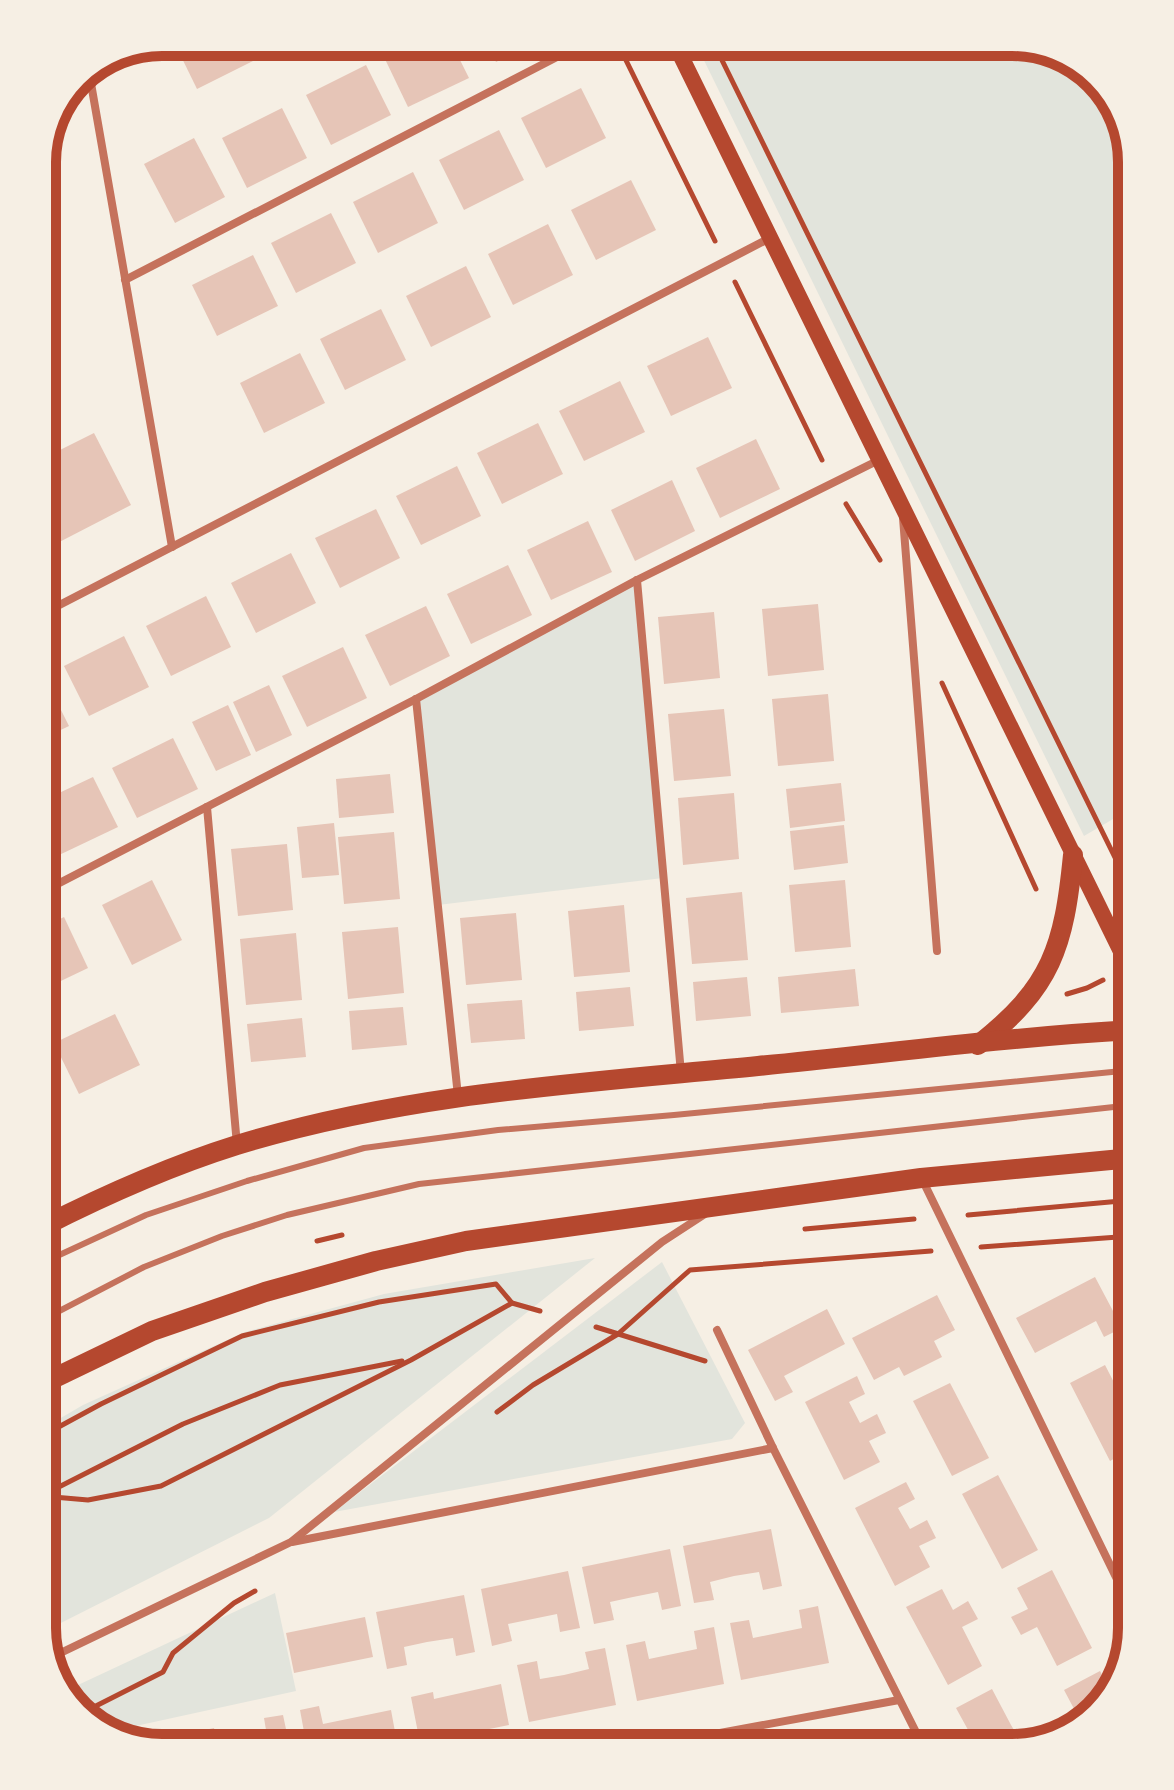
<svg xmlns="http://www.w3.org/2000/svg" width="1174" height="1790" font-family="Ubuntu,sans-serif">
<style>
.green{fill:#e2e4dc}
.building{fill:#e6c5b7}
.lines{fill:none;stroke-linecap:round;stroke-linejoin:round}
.path{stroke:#b5482f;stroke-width:5}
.service{stroke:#c5725c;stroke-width:6}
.minor{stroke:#c5725c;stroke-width:8}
.secondary{stroke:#b5482f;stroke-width:16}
.primary{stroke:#b5482f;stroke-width:20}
.rim{fill:none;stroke:#b5482f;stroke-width:10}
</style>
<rect width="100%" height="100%" fill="#f6efe4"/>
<g class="green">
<polygon points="695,42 1019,42 1072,58 1116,103 1132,162 1132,808 1084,836"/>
<polygon points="637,580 663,878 438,905 416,699"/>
<polygon points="595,1258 269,1518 43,1632 42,1429 83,1405 245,1332 384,1294"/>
<polygon points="662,1262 745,1423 732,1439 334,1512"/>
<polygon points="275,1593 296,1691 108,1732 96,1728 63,1692"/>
</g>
<g class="building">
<polygon points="174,42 249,42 257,59 197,89"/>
<polygon points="414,42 451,42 469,78 408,107 384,57"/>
<polygon points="486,42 536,42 496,62"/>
<polygon points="366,65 391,115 331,145 306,95"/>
<polygon points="581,88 606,138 546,168 521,118"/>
<polygon points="282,108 307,158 247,188 222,138"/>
<polygon points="499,130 524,180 464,210 439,160"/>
<polygon points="194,138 225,197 175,223 144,164"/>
<polygon points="413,172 438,223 378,253 353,202"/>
<polygon points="631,180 656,230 596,260 571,210"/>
<polygon points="42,206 55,232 42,238"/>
<polygon points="331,213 356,263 296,293 271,243"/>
<polygon points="548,224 573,275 513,305 488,254"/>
<polygon points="253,255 278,306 217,336 192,285"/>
<polygon points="466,266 491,317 431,347 406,296"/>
<polygon points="381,309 406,360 345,390 320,339"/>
<polygon points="708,337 732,388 671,416 647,366"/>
<polygon points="300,353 325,403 264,433 240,383"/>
<polygon points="620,381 645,432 584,461 559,411"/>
<polygon points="538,423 563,474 502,504 477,453"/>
<polygon points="94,433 131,505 42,551 42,459"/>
<polygon points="756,439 780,489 720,518 696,468"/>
<polygon points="457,466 481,516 421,545 396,496"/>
<polygon points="672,480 695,531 635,561 611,510"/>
<polygon points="376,509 400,558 340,588 315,538"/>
<polygon points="588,521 612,572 551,600 527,550"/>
<polygon points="291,553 316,603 256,633 231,583"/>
<polygon points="508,565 532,615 471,644 447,594"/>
<polygon points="206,596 231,647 171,676 146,626"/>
<polygon points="818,604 824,670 768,676 762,609"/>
<polygon points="426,606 450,656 390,686 365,635"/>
<polygon points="714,612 720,678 664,684 658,617"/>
<polygon points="124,636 149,687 89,716 64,666"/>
<polygon points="343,647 367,698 307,727 282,676"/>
<polygon points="42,672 69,726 42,739"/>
<polygon points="269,685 292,735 256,752 233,702"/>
<polygon points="828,694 834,761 778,766 772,699"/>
<polygon points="228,705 251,755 216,771 192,722"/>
<polygon points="724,709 731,776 674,781 668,714"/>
<polygon points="173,738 198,789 137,818 112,768"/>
<polygon points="390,774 394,813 339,818 336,779"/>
<polygon points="93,777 118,827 57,856 42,826 42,801"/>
<polygon points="841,783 845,821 790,828 786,789"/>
<polygon points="734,793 739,859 683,865 678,798"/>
<polygon points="334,823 339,875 302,878 297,827"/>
<polygon points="844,825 848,863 794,870 790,831"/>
<polygon points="394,832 400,899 344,904 338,837"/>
<polygon points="287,844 293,910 238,916 231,849"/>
<polygon points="152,880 182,940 132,965 102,905"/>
<polygon points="845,880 851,947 795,952 789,885"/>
<polygon points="742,892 748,960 692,964 686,898"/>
<polygon points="624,905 630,972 574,977 568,911"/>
<polygon points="516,913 522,980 466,985 460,918"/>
<polygon points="64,917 88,968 42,990 42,928"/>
<polygon points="398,927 404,993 348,999 342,932"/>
<polygon points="296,933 302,1000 246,1005 240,939"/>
<polygon points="855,969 859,1006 781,1013 778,977"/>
<polygon points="747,977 751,1016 696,1021 693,982"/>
<polygon points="630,987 634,1026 579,1031 576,992"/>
<polygon points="522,1000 525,1039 471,1043 467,1004"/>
<polygon points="403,1007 407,1045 352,1050 349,1011"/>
<polygon points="115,1014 140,1065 79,1094 54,1043"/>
<polygon points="302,1018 306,1057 251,1062 247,1024"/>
<polygon points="1095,1277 1122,1328 1104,1337 1096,1321 1035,1353 1016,1318"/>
<polygon points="937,1295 955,1330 934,1341 942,1357 904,1376 899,1367 874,1380 852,1338"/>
<polygon points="827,1309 845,1344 784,1376 793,1392 775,1401 748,1350"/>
<polygon points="1105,1365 1125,1404 1132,1400 1132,1449 1110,1461 1070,1383"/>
<polygon points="857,1376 865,1394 849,1402 860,1423 877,1414 886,1433 869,1441 880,1462 844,1480 805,1402"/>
<polygon points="950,1383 989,1458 952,1476 913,1401"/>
<polygon points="1132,1468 1132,1500 1119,1475"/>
<polygon points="998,1475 1038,1550 1002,1569 962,1494"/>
<polygon points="906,1482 915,1499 898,1508 910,1529 927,1520 936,1538 919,1546 930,1567 895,1586 855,1508"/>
<polygon points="771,1529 782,1586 763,1590 759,1572 734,1576 710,1582 714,1600 694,1603 683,1546"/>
<polygon points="670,1549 681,1606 662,1610 658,1592 633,1597 610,1602 614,1620 594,1624 582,1567"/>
<polygon points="1052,1570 1092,1648 1057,1666 1037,1627 1021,1635 1011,1617 1028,1609 1017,1588"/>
<polygon points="568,1571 580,1628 560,1632 557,1614 508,1624 512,1641 492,1646 481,1589"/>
<polygon points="942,1589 953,1610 968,1601 978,1619 962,1627 982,1666 948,1685 906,1607"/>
<polygon points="464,1595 475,1652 456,1656 453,1638 427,1642 404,1647 407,1665 387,1669 376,1612"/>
<polygon points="818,1606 829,1663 741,1680 730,1623 749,1620 753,1638 802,1628 799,1610"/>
<polygon points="365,1617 373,1657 294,1673 286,1633"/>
<polygon points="714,1627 724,1684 637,1701 626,1645 645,1641 649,1659 697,1649 694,1631"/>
<polygon points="605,1648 616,1705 529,1722 517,1665 537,1661 540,1679 564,1675 589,1669 585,1652"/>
<polygon points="1100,1671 1112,1692 1081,1722 1064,1690"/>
<polygon points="501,1684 509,1725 420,1743 411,1697 433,1692 434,1699"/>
<polygon points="992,1689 1011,1725 1023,1745 1012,1748 978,1748 956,1708"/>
<polygon points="319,1706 323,1724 391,1710 398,1748 307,1748 300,1710"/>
<polygon points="283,1715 290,1748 198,1748 195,1732 214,1728 218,1746 242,1741 267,1736 264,1718"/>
</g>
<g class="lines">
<g class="path">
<polyline points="617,42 715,241"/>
<polyline points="713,42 1132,892"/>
<polyline points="735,282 822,460"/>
<polyline points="846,504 880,560"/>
<polyline points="942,683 1036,889"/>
<polyline points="1067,994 1087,988 1103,980"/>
<polyline points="968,1215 1132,1200"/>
<polyline points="805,1229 914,1219"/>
<polyline points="317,1241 342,1235"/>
<polyline points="981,1247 1132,1236"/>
<polyline points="596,1327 705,1361"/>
<polyline points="497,1412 533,1385 618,1334 690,1270 931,1251"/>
<polyline points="42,1436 101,1404 242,1336 379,1302 496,1284 512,1303 540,1311"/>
<polyline points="43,1495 183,1424 280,1385 402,1361"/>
<polyline points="42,1496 88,1500 161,1486 411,1360 512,1303"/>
<polyline points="82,1713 163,1672 173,1653 234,1603 255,1591"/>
</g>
<g class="service">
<polyline points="42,1263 146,1215 247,1181 364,1148 498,1130 674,1115 1132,1070"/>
<polyline points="42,1320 144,1267 222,1236 287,1215 419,1184 1132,1105"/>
</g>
<g class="minor">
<polyline points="89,72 172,547"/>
<polyline points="125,280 586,42"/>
<polyline points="903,518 937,951"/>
<polyline points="637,580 681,1073"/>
<polyline points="42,614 770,238"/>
<polyline points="416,699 458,1096"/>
<polyline points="207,807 237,1145"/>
<polyline points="42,892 416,699 637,580 879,460"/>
<polyline points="922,1179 1132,1610"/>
<polyline points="717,1330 773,1448 924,1748"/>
<polyline points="292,1542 773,1448"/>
<polyline points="50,1658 291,1542 662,1242 705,1214"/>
<polyline points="639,1748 899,1700"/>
</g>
<polyline class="secondary" points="674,42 1132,974"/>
<g class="primary">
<path d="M978,1045c74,-58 86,-98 95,-190"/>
<path d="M42,1227c63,-32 128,-61 195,-82 169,-52 347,-62 521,-79 124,-12 249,-29 374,-36"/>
<polyline points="42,1384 152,1331 265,1292 376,1261 466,1241 921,1178 1132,1158"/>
</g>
</g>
<path d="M0 0H1174V1790H0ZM162 56H1012A106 106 0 0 1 1118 162V1628A106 106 0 0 1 1012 1734H162A106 106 0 0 1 56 1628V162A106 106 0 0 1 162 56Z" fill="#f6efe4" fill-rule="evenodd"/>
<path class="rim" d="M162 56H1012A106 106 0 0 1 1118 162V1628A106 106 0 0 1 1012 1734H162A106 106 0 0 1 56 1628V162A106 106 0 0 1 162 56Z"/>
</svg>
